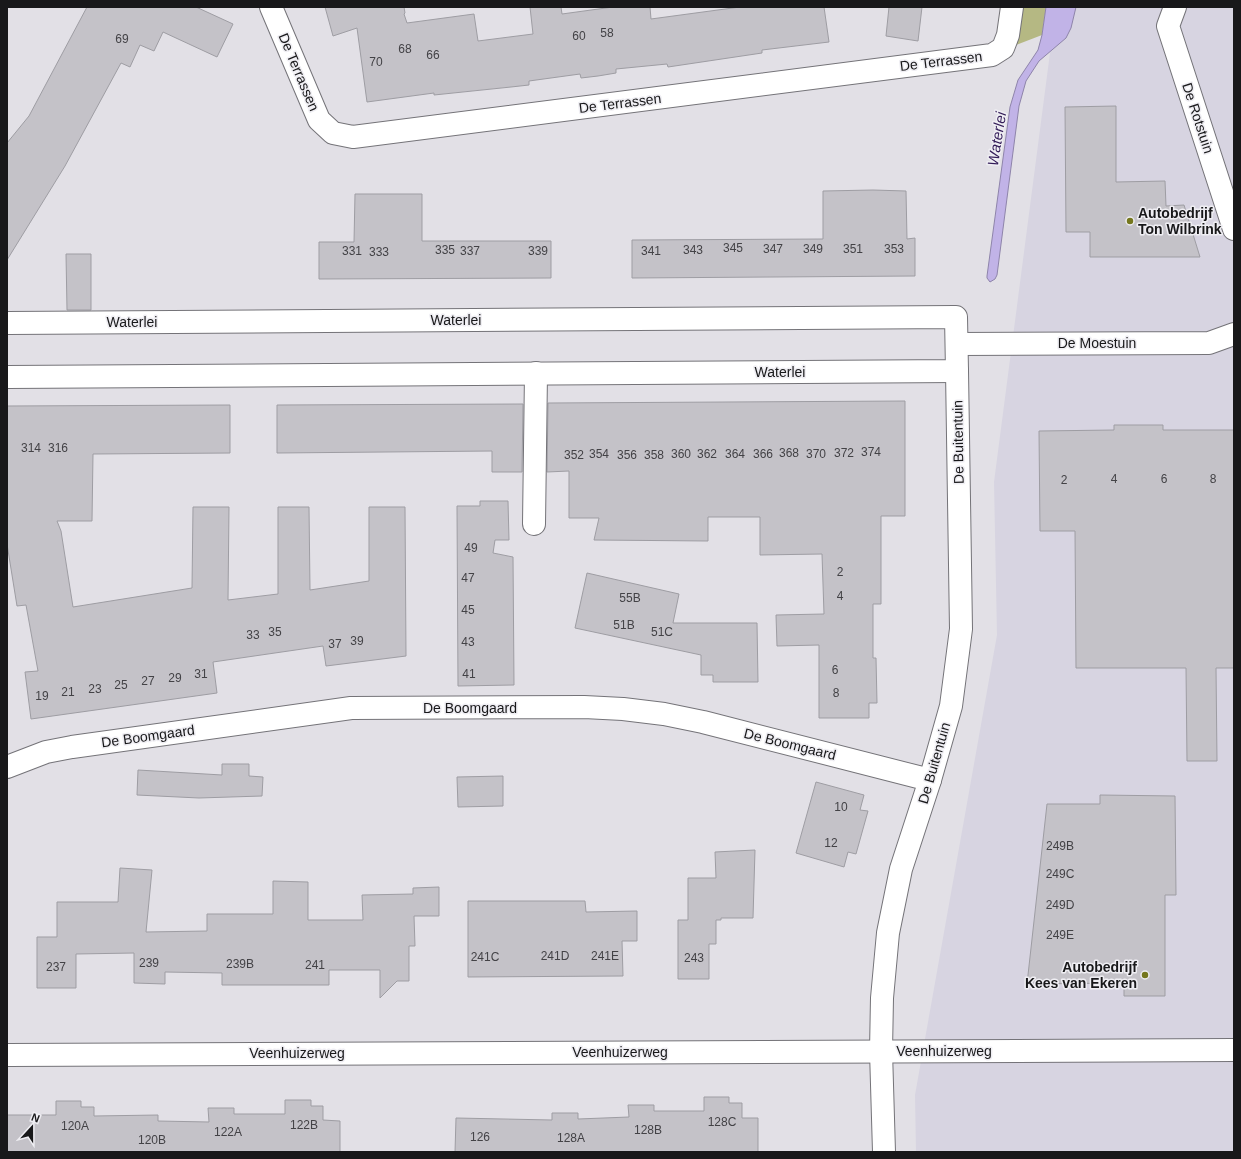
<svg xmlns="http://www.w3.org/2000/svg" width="1241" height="1159" font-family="Helvetica,sans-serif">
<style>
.built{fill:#d7d4e1}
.green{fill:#b5b883}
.water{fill:#c1b3e7;stroke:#8e84aa}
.building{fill:#c4c2c8;stroke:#9e9da3}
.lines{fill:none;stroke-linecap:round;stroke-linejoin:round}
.street-casing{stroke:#747378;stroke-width:24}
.street{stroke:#fff;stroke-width:22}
.poi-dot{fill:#75771e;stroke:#efeef3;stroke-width:1.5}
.labels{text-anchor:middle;stroke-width:3;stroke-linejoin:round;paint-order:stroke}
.number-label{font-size:12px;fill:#434246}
.street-label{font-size:14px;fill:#18181a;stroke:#efeef3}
.poi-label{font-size:14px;font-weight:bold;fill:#18181a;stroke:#efeef3;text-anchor:start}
.water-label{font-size:15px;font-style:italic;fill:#331c58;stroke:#efeef3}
</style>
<rect width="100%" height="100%" fill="#e2e0e6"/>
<polygon class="built" points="1056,7 1234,7 1234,1152 916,1152 915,1095 997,635 994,482"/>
<polygon class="green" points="1016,7 1046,7 1042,35 1011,47"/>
<polygon class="water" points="1046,7 1076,7 1071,28 1066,38 1039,61 1026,81 1019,106 997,275 995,279 990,282 987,278 987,276 1010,107 1018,80 1038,50 1042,35"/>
<g class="building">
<polygon points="87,7 196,7 233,24 217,57 163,32 154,51 140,45 130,67 121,63 65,166 7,260 7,143 29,116"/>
<polygon points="325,7 404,7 405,13 404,14 407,23 474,14 478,41 533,34 530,7 561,7 562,14 613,7 650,7 651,19 740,7 824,7 829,42 762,50 762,53 668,67 667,64 616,69 616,73 598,76 581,78 580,74 529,81 529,85 511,87 434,95 434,93 367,102 357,28 333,36"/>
<polygon points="889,7 922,7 918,41 886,36"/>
<polygon points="1116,106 1116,182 1165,181 1166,206 1184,205 1200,257 1090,257 1090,232 1066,232 1065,107"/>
<polygon points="873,190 906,191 907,239 915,238 915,276 632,278 632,240 823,239 823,191"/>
<polygon points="355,194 422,194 422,241 551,241 551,278 319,279 319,242 354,242"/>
<polygon points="66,254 91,254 91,310 67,310"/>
<polygon points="905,401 905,516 881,516 881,604 873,604 873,658 876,658 877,703 869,703 869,718 819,718 819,645 777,646 776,615 824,614 822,554 760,555 760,517 708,517 708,541 594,540 599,518 569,518 569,471 547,472 548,403"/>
<polygon points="523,404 522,472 492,472 492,451 277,453 277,405"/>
<polygon points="230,405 230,453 93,454 92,521 57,521 61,531 73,607 192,588 193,507 229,507 228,600 278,594 278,507 309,507 310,590 369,581 369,507 405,507 406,656 326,666 323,646 213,662 217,693 31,719 25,672 38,671 26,605 17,606 7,544 7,406"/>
<polygon points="1114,425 1163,425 1163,430 1234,430 1234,668 1216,668 1217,761 1187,761 1186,668 1076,668 1075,531 1040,531 1039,431 1114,430"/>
<polygon points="480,501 508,501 509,540 495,540 493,553 513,557 514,685 458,686 457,506 480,506"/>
<polygon points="587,573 679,594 673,623 757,623 758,682 713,682 713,675 701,675 701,655 575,628"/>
<polygon points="222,764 249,764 249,776 263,777 262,796 199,798 137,795 138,770 222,775"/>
<polygon points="503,776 503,806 458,807 457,777"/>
<polygon points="816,782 864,795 860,810 868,811 856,854 848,852 844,867 796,853"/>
<polygon points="1100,795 1175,796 1176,895 1165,895 1165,996 1124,996 1124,983 1027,984 1047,804 1100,804"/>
<polygon points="755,850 753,918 721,918 721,920 716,920 716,944 709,944 709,979 678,979 678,920 688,920 688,878 716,878 715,852"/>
<polygon points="120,868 152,870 146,932 207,931 207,914 273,914 273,881 308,882 308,920 363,920 362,895 413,894 413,888 439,887 439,916 414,916 415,946 409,946 409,981 397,981 380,998 380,970 329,970 329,985 222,985 222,973 165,972 165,984 134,983 134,953 76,954 76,988 37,988 37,937 57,937 57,902 118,902"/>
<polygon points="468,901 585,901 586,912 637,911 637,941 622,941 623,976 468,977"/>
<polygon points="704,1097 729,1097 729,1103 742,1103 742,1118 758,1118 758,1152 455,1152 456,1118 552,1120 552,1113 578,1113 578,1119 629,1117 628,1105 654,1105 654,1111 704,1111"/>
<polygon points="285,1100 311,1100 311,1106 323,1106 323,1120 340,1121 340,1152 7,1152 7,1115 56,1115 56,1101 81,1101 81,1107 94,1107 94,1116 158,1115 158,1121 209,1122 208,1108 234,1108 234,1114 285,1114"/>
</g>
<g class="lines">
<defs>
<g id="street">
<polyline points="271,7 319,120 333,133 353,137 992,55 1003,48 1008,35 1012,7"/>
<polyline points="1175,7 1168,26 1234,229"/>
<polyline points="7,323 956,317 957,371 7,377"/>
<polyline points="958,344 1209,343 1234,334"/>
<polyline points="534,524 536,373"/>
<polyline points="7,767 46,752 72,747 337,710 351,708 584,707 623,709 664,714 703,722 930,780"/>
<polyline points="7,1055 1234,1050"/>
<polyline points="884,1152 881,1051 882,998 888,933 901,869 930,780 951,706 961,629 957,371"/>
</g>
</defs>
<use href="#street" class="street-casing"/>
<use href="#street" class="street"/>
</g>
<g class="poi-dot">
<circle cx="1130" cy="221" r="4"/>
<circle cx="1145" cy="975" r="4"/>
</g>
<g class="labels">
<g class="number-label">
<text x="607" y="37">58</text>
<text x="579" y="40">60</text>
<text x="122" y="43">69</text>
<text x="405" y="53">68</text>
<text x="433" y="59">66</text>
<text x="376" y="66">70</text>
<text x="733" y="252">345</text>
<text x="773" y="253">347</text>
<text x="813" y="253">349</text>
<text x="853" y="253">351</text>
<text x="894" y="253">353</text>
<text x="445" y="254">335</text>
<text x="693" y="254">343</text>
<text x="352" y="255">331</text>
<text x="470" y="255">337</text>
<text x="538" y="255">339</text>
<text x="651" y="255">341</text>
<text x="379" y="256">333</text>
<text x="31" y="452">314</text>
<text x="58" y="452">316</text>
<text x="871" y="456">374</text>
<text x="789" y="457">368</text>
<text x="844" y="457">372</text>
<text x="599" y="458">354</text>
<text x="681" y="458">360</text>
<text x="707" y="458">362</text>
<text x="735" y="458">364</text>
<text x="763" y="458">366</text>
<text x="816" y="458">370</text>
<text x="574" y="459">352</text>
<text x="627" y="459">356</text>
<text x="654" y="459">358</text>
<text x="1114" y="483">4</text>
<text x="1164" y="483">6</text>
<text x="1213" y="483">8</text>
<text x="1064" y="484">2</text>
<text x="471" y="552">49</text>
<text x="840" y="576">2</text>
<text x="468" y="582">47</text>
<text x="840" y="600">4</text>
<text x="630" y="602">55B</text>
<text x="468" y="614">45</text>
<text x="624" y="629">51B</text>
<text x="275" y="636">35</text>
<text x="662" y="636">51C</text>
<text x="253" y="639">33</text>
<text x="357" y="645">39</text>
<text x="468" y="646">43</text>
<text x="335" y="648">37</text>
<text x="835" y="674">6</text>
<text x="201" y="678">31</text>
<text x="469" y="678">41</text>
<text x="175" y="682">29</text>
<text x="148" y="685">27</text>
<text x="121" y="689">25</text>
<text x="95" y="693">23</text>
<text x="68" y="696">21</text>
<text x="836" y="697">8</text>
<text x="42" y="700">19</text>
<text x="841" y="811">10</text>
<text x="831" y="847">12</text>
<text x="1060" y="850">249B</text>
<text x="1060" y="878">249C</text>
<text x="1060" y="909">249D</text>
<text x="1060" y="939">249E</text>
<text x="555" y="960">241D</text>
<text x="605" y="960">241E</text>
<text x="485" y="961">241C</text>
<text x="694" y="962">243</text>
<text x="149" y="967">239</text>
<text x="240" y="968">239B</text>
<text x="315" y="969">241</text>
<text x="56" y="971">237</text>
<text x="722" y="1126">128C</text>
<text x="304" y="1129">122B</text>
<text x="75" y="1130">120A</text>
<text x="648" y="1134">128B</text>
<text x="228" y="1136">122A</text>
<text x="480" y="1141">126</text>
<text x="571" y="1142">128A</text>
<text x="152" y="1144">120B</text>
</g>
<g class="street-label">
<text transform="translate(941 61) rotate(-7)" y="5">De Terrassen</text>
<text transform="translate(299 72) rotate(67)" y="5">De Terrassen</text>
<text transform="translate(620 103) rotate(-7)" y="5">De Terrassen</text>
<text transform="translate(1198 118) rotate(72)" y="5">De Rotstuin</text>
<text x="456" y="325">Waterlei</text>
<text x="132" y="327">Waterlei</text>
<text x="1097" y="348">De Moestuin</text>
<text x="780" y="377">Waterlei</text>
<text transform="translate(958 442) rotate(-91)" y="5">De Buitentuin</text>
<text x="470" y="713">De Boomgaard</text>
<text transform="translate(148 736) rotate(-8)" y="5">De Boomgaard</text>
<text transform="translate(790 744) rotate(14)" y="5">De Boomgaard</text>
<text transform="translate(934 763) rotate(-74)" y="5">De Buitentuin</text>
<text x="944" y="1056">Veenhuizerweg</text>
<text x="620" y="1057">Veenhuizerweg</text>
<text x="297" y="1058">Veenhuizerweg</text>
</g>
<g class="poi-label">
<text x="1138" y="218">Autobedrijf<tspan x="1138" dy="16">Ton Wilbrink</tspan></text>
<text x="1137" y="972" text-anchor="end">Autobedrijf<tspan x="1137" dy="16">Kees van Ekeren</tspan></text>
</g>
<g class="water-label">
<text transform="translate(997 139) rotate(-81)" y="5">Waterlei</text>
</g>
</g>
<rect width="1241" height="1159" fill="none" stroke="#18181a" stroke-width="16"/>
<g transform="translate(32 1127) rotate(21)" stroke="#efeef3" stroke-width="3" paint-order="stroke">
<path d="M0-3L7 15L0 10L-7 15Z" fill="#18181a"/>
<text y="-6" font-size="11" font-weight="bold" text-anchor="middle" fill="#18181a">N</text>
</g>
</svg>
